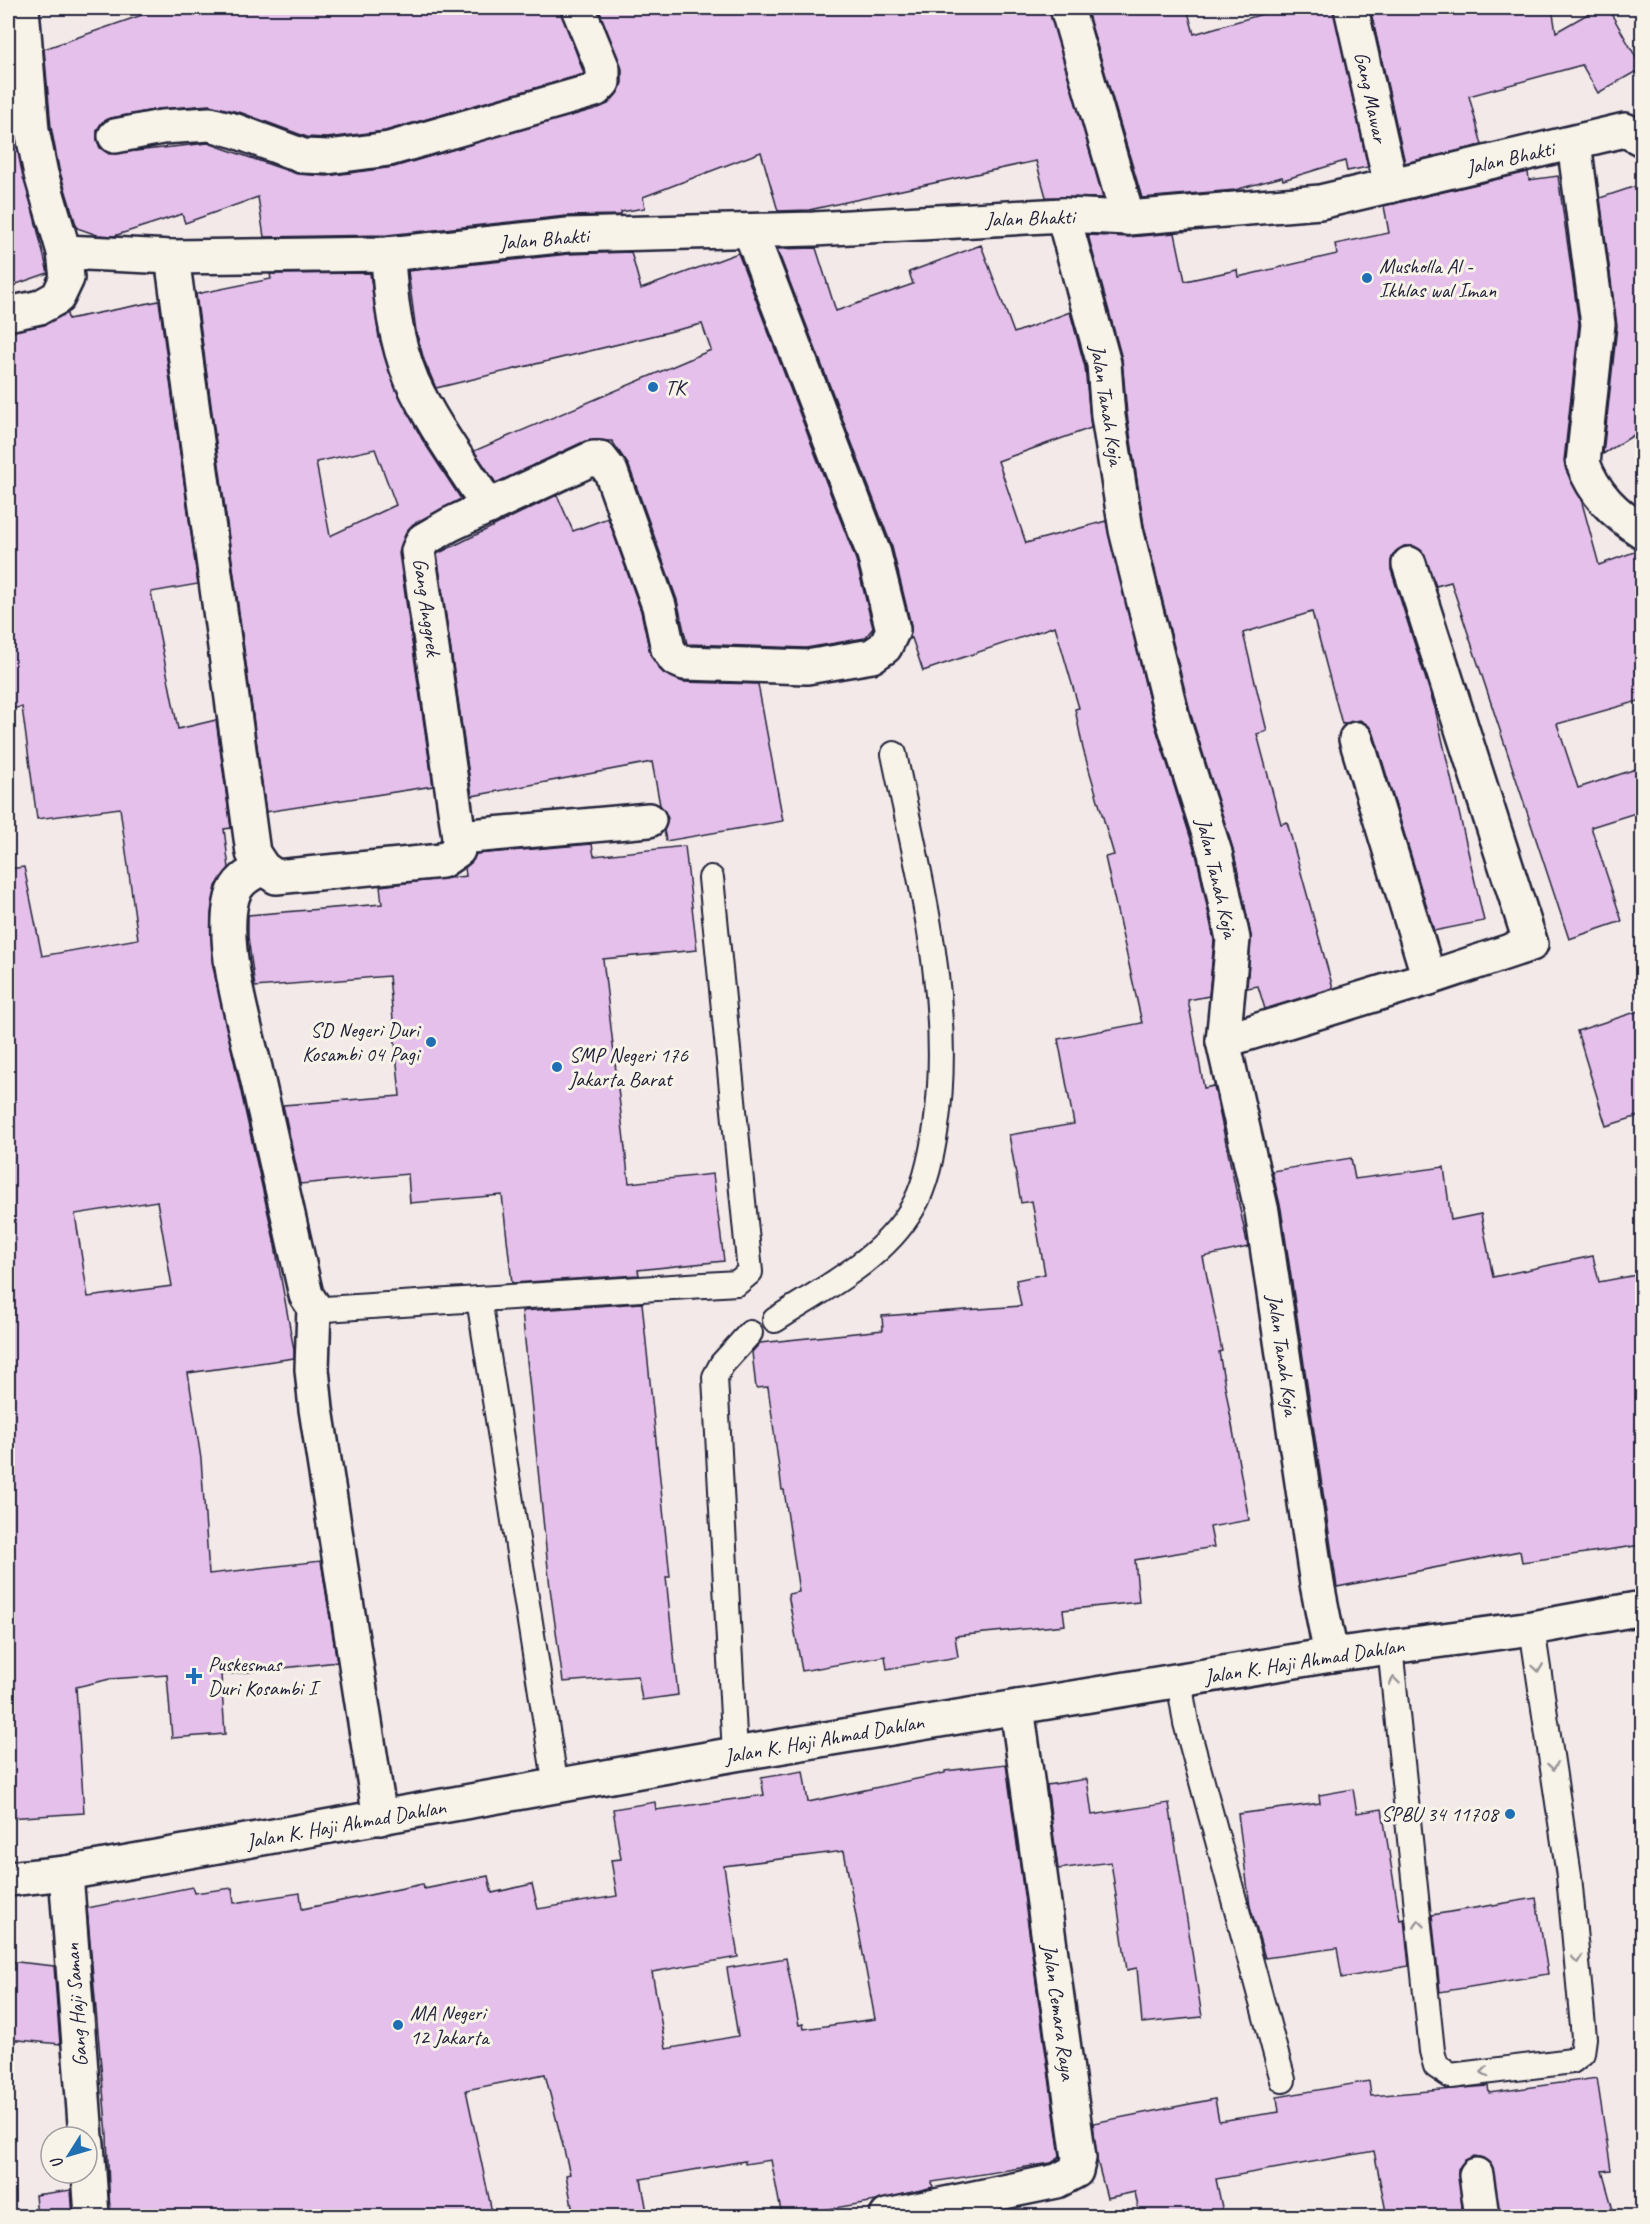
<svg xmlns="http://www.w3.org/2000/svg" width="1650" height="2224" font-family="Caveat,sans-serif">
<style>
.building{fill:#e4c0ea;stroke:#22223b;stroke-width:1.5;fill-rule:evenodd}
.lines{fill:none;stroke-linecap:round;stroke-linejoin:round}
.service-casing{stroke:#22223b;stroke-width:28}
.minor-casing{stroke:#22223b;stroke-width:38}
.secondary-casing{stroke:#22223b;stroke-width:38}
.service{stroke:#f7f3e8;stroke-width:24}
.minor{stroke:#f7f3e8;stroke-width:33}
.secondary{stroke:#f7f3e8;stroke-width:33}
.oneway{stroke:#97959a}
.poi-dot{fill:#1f6fb2;stroke:#f7f3e8;stroke-width:2}
.labels{text-anchor:middle;stroke-width:6;stroke-linejoin:round;paint-order:stroke}
.street-label{font-size:21px;fill:#22223b;stroke:#f7f3e8}
.poi-label{font-size:21px;fill:#22223b;stroke:#f7f3e8;text-anchor:start}
</style>
<rect width="100%" height="100%" fill="#f3e9e8"/>
<filter id="ink" filterUnits="userSpaceOnUse"><feTurbulence type="fractalNoise" baseFrequency=".0167" numOctaves="2"/><feDisplacementMap in="SourceGraphic" scale="12" xChannelSelector="R" yChannelSelector="G"/><feConvolveMatrix kernelMatrix="1 2 1 2 8 2 1 2 1" color-interpolation-filters="sRGB"/></filter>
<g filter="url(#ink)">
<g class="building">
<polygon points="162,8 560,8 584,74 385,131 327,138 307,137 242,113 209,105 159,109 111,118 102,122 97,130 97,140 100,148 109,154 208,143 297,174 327,176 394,167 608,104 616,95 622,83 622,69 598,8 1049,8 1103,198 1046,197 1036,161 809,210 778,211 761,152 643,197 645,208 621,212 621,215 566,216 387,235 264,237 258,197 185,223 182,214 114,236 97,235 77,228 59,169 51,127 44,49"/>
<polygon points="1086,8 1187,8 1194,34 1283,8 1333,8 1368,167 1347,171 1345,161 1283,180 1282,177 1235,190 1142,198"/>
<polygon points="1370,8 1520,8 1522,12 1552,8 1556,32 1598,8 1608,8 1642,68 1598,93 1582,65 1469,96 1482,145 1405,163"/>
<polygon points="8,62 14,134 48,273 8,287"/>
<polygon points="1528,172 1529,180 1558,176 1579,324 1564,461 1566,470 1581,499 1599,565 1642,549 1642,700 1557,724 1578,788 1642,767 1642,811 1591,827 1622,921 1569,939 1451,582 1436,586 1422,551 1414,546 1404,546 1395,552 1391,561 1391,570 1435,708 1484,921 1434,931 1374,734 1369,726 1360,720 1342,724 1312,612 1243,633 1267,731 1257,734 1281,824 1287,822 1333,988 1265,1009 1258,986 1247,988 1251,936 1233,849 1191,715 1144,526 1127,414 1122,359 1088,235 1129,237 1175,233 1185,281 1237,270 1238,277 1337,254 1335,244 1389,233 1384,206"/>
<polygon points="1642,184 1642,430 1603,454 1617,326 1600,198"/>
<polygon points="981,245 1014,333 1070,312 1085,367 1091,428 998,461 1026,543 1106,521 1155,725 1197,858 1214,940 1209,996 1188,1000 1204,1088 1214,1086 1248,1247 1203,1257 1222,1351 1219,1352 1249,1520 1210,1527 1214,1547 1135,1560 1139,1602 1063,1610 1065,1625 955,1636 958,1657 887,1669 885,1656 802,1671 788,1594 799,1592 784,1490 782,1490 768,1387 756,1388 752,1352 760,1343 883,1330 882,1316 1021,1306 1016,1280 1045,1274 1032,1201 1021,1203 1009,1135 1074,1124 1058,1039 1142,1023 1105,857 1114,855 1083,749 1075,709 1079,708 1055,626 923,671 912,638 910,639 911,625 892,547 777,249 816,248 836,311 913,284 909,272"/>
<polygon points="631,252 641,289 738,253 856,560 873,628 865,638 806,648 687,644 677,600 629,466 612,441 585,441 496,483 474,451 711,350 702,324 436,388 424,360 416,331 408,271 569,254"/>
<path d="M370,273l9,65 16,50 27,51 39,60 -48,25 -7,8 -7,21 34,233 -167,26 -70,-518 75,-15 -1,-5zM375,449l21,56 -66,31 -14,-74z"/>
<path d="M159,301l39,283 -47,8 27,137 38,-9 15,108 -7,1 5,39 -13,18 -5,28 1,48 62,278 20,110v8l-106,15 13,86 8,115 112,-13 16,101 -116,13 4,59 -53,4 -5,-63 -57,4 -34,8 8,126 -76,5v-949l16,-2 18,89 96,-17 -18,-131 -83,11 -15,-112 -14,2v-377l36,-7 23,-12 1,6zM157,1201l15,85 -84,11 -13,-83z"/>
<polygon points="557,495 573,531 608,518 641,611 650,653 660,670 683,682 758,684 783,821 666,841 664,830 668,818 660,805 652,762 472,796 437,554"/>
<polygon points="592,844 594,856 685,846 697,950 603,959 629,1183 713,1174 724,1261 638,1270 639,1275 512,1283 502,1195 410,1203 408,1174 300,1184 283,1105 400,1096 389,976 255,987 248,937 248,915 382,904 380,886 466,876 465,868 476,854"/>
<polygon points="1642,1010 1642,1115 1606,1126 1577,1031"/>
<polygon points="1351,1158 1355,1179 1444,1167 1451,1220 1481,1214 1493,1277 1593,1256 1599,1282 1642,1274 1642,1545 1522,1562 1520,1551 1337,1587 1281,1209 1272,1171"/>
<polygon points="642,1303 670,1577 666,1577 678,1695 642,1700 638,1676 563,1682 550,1588 522,1311"/>
<path d="M1006,1764l54,393 -9,6 -119,19 1,5 -57,14 -94,16 -11,-57 -26,4v-3l-104,18 7,38h-74l-8,-42 4,-1 -25,-100 -79,16 27,127h-383l-3,-82 -20,-227 105,-21 2,6 38,-5 2,15 66,-10 2,16 121,-25 1,5 64,-13 4,17 40,-9 6,25 79,-13 -6,-36 10,-1 -8,-50 42,-7 1,8 108,-15 -3,-17 42,-7 5,31 137,-29v-2zM844,1851l31,168 -71,10 -1,-5 -4,1 -13,-67 -59,10 11,68 -72,13 -14,-77 86,-15 -14,-91z"/>
<polygon points="1087,1779 1092,1815 1169,1803 1202,2017 1142,2023 1137,1968 1127,1970 1111,1862 1058,1869 1047,1785"/>
<polygon points="1353,1789 1357,1813 1382,1809 1400,1920 1404,1919 1409,1966 1342,1978 1337,1948 1265,1958 1250,1906 1238,1814 1320,1803 1319,1795"/>
<polygon points="1536,1898 1548,1974 1440,1992 1432,1915"/>
<polygon points="8,1961 54,1966 60,2044 8,2039"/>
<polygon points="1597,2078 1611,2170 1602,2171 1615,2217 1500,2217 1491,2164 1483,2158 1474,2156 1465,2160 1458,2169 1463,2217 1387,2217 1374,2151 1216,2179 1224,2217 1140,2217 1135,2192 1107,2198 1097,2160 1093,2123 1215,2099 1219,2121 1279,2112 1277,2097 1369,2081 1371,2096 1488,2086 1489,2093"/>
<polygon points="71,2190 73,2217 37,2217 35,2195"/>
</g>
<g class="lines">
<defs>
<g id="service">
<polyline points="314,1307 325,1309 479,1299"/>
<path d="M775,1320c48,-31 107,-60 137,-111 14,-23 20,-55 24,-82 18,-127 -17,-250 -42,-373"/>
<polyline points="1390,1647 1432,2051 1436,2066 1451,2076 1572,2061 1582,2053 1584,2038 1569,1876 1532,1628"/>
<polyline points="1179,1680 1186,1723 1283,2080"/>
<polyline points="735,1754 715,1377 722,1364 750,1333"/>
<polyline points="556,1787 479,1299 737,1283 750,1272 711,878"/>
</g>
<g id="minor">
<polyline points="1067,8 1128,218"/>
<polyline points="1351,8 1391,186"/>
<polyline points="115,136 162,127 210,124 236,131 303,156 328,157 389,149 595,90 603,82 603,69 578,8"/>
<path d="M1574,143l24,181 -15,139c11,31 32,51 59,68"/>
<polyline points="1063,215 1104,364 1108,416 1126,530 1173,720 1215,853 1233,939 1223,1041 1262,1212 1317,1584 1331,1655"/>
<polyline points="64,252 172,257 388,254 568,235 814,229 1063,215 1128,218 1320,202 1625,130 1642,139"/>
<path d="M388,254c2,43 7,87 24,127 20,44 51,85 77,126"/>
<polyline points="172,257 253,853 263,868 276,877 442,861 458,850 459,837 418,551 423,540 451,524 593,458 600,458 611,472 659,606 668,649 675,659 684,663 807,667 872,656 885,647 893,630 874,554 750,231"/>
<polyline points="8,314 40,307 58,297 67,278 64,252 41,174 32,130 22,8"/>
<polyline points="1409,564 1531,944 1429,978"/>
<polyline points="459,837 649,820"/>
<path d="M263,868c-15,7 -27,14 -31,30 -12,46 12,125 23,170 17,76 34,151 51,227l8,12 -2,62 4,40 64,409"/>
<polyline points="1223,1041 1429,978 1356,739"/>
<polyline points="66,1873 86,2137"/>
<polyline points="87,2144 92,2216"/>
<polyline points="1476,2175 1482,2216"/>
<polyline points="887,2216 1057,2181 1076,2171 1079,2158 1017,1707"/>
</g>
<polyline id="secondary" points="8,1879 66,1873 735,1754 1331,1655 1532,1628 1642,1608"/>
</defs>
<use href="#service" class="service-casing"/>
<use href="#minor" class="minor-casing"/>
<use href="#secondary" class="secondary-casing"/>
<use href="#service" class="service"/>
<use href="#minor" class="minor"/>
<use href="#secondary" class="secondary"/>
</g>
<defs><path id="oneway-chevron" d="M-2-3.5L2.5 0L-2 3.5" fill="none" stroke-width="1.6" stroke-linecap="round" stroke-linejoin="round" transform="scale(1.5)"/></defs>
<g class="oneway">
<use href="#oneway-chevron" transform="translate(1538 1668) rotate(82)"/>
<use href="#oneway-chevron" transform="translate(1394 1681) rotate(-97)"/>
<use href="#oneway-chevron" transform="translate(1553 1766) rotate(81)"/>
<use href="#oneway-chevron" transform="translate(1419 1924) rotate(-96)"/>
<use href="#oneway-chevron" transform="translate(1577 1959) rotate(85)"/>
<use href="#oneway-chevron" transform="translate(1485 2072) rotate(173)"/>
</g>
</g>
<g class="poi-dot">
<circle cx="1367" cy="278" r="6"/>
<circle cx="653" cy="387" r="6"/>
<circle cx="431" cy="1042" r="6"/>
<circle cx="557" cy="1067" r="6"/>
<path d="M191 1667h6v6h6v6h-6v6h-6v-6h-6v-6h6z"/>
<circle cx="1510" cy="1814" r="6"/>
<circle cx="398" cy="2025" r="6"/>
</g>
<g class="labels">
<g class="street-label">
<text transform="translate(1371 97) rotate(78)" y="7">Gang Mawar</text>
<text transform="translate(1510 158) rotate(-13)" y="7">Jalan Bhakti</text>
<text transform="translate(1030 218) rotate(-2)" y="7">Jalan Bhakti</text>
<text transform="translate(544 239) rotate(-5)" y="7">Jalan Bhakti</text>
<text transform="translate(1107 405) rotate(81)" y="7">Jalan Tanah Koja</text>
<text transform="translate(427 607) rotate(82)" y="7">Gang Anggrek</text>
<text transform="translate(1217 878) rotate(77)" y="7">Jalan Tanah Koja</text>
<text transform="translate(1283 1355) rotate(82)" y="7">Jalan Tanah Koja</text>
<text transform="translate(1304 1661) rotate(-9)" y="7">Jalan K. Haji Ahmad Dahlan</text>
<text transform="translate(824 1739) rotate(-10)" y="7">Jalan K. Haji Ahmad Dahlan</text>
<text transform="translate(346 1824) rotate(-10)" y="7">Jalan K. Haji Ahmad Dahlan</text>
<text transform="translate(76 2005) rotate(-94)" y="7">Gang Haji Saman</text>
<text transform="translate(1059 2012) rotate(82)" y="7">Jalan Cemara Raya</text>
</g>
<g class="poi-label">
<text x="1379" y="273">Musholla Al -<tspan x="1379" dy="24">Ikhlas wal Iman</tspan></text>
<text x="665" y="394">TK</text>
<text x="419" y="1037" text-anchor="end">SD Negeri Duri<tspan x="419" dy="24">Kosambi 04 Pagi</tspan></text>
<text x="569" y="1062">SMP Negeri 176<tspan x="569" dy="24">Jakarta Barat</tspan></text>
<text x="208" y="1671">Puskesmas<tspan x="208" dy="24">Duri Kosambi I</tspan></text>
<text x="1498" y="1821" text-anchor="end">SPBU 34 11708</text>
<text x="410" y="2020">MA Negeri<tspan x="410" dy="24">12 Jakarta</tspan></text>
</g>
</g>
<rect width="1650" height="2224" fill="none" stroke="#f7f3e8" stroke-width="30"/>
<rect x="15" y="15" width="1620" height="2194" fill="none" stroke="#22223b" stroke-width="2" filter="url(#ink)"/>
<g transform="translate(69 2155) rotate(233)"><circle r="28" fill="#f7f3e8" stroke="#a29fa3" stroke-width="1.5"/>
<path d="M0-4.5L10 22L0 15L-10 22Z" fill="#1f6fb2"/>
<text y="-9" font-size="16" font-weight="bold" text-anchor="middle" fill="#22223b">U</text>
</g>
</svg>
